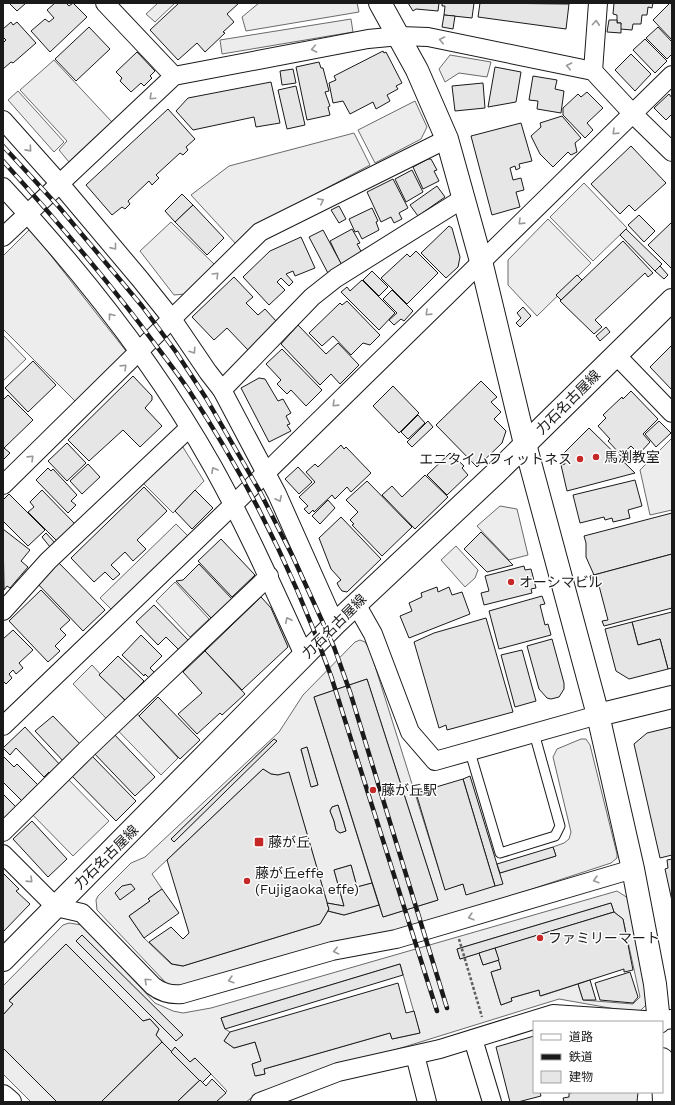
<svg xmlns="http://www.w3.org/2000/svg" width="675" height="1105" font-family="'Work Sans','Noto Sans JP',sans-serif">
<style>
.built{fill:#ededed;stroke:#6a6a6a;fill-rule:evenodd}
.building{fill:#e6e6e6;stroke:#1a1a1a}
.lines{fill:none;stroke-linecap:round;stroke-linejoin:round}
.lane-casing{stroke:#1a1a1a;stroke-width:11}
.street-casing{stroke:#1a1a1a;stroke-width:20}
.secondary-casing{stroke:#1a1a1a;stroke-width:24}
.primary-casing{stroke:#1a1a1a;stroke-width:24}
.path{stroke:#5f5f5f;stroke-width:2.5;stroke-dasharray:3 2;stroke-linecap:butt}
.lane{stroke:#fff;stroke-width:9}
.street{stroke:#fff;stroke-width:18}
.secondary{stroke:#fff;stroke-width:22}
.primary{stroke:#fff;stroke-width:22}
.rail-casing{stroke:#1a1a1a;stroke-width:4.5}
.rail{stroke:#fff;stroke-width:3;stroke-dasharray:9;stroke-linecap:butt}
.oneway{stroke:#989898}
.poi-dot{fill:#c62828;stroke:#fff;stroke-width:1.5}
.labels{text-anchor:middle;stroke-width:3;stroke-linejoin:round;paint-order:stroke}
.street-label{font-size:14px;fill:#1a1a1a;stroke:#fff}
.poi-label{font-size:14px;fill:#1a1a1a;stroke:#fff;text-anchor:start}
</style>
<rect width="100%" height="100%" fill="#fff"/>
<g class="built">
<polygon points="158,3 175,3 155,22 146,14"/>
<polygon points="259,3 357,3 359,12 246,31 242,17"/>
<polygon points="351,19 353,32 222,54 220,40"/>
<polygon points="450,55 491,62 487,77 459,73 445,82 439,69"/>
<polygon points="54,60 112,122 69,162 59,150 67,141 20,90"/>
<polygon points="18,91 64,142 54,152 8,100"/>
<polygon points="415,101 427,127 421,139 375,163 358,130"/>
<polygon points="354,133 370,165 259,224 236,244 191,195 229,166"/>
<polygon points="584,183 627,228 593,261 550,217"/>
<polygon points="548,219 591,263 537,316 508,285 508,260"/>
<polygon points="171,222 215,265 185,294 174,295 140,251"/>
<polygon points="30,229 126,351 75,401 3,329 3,256"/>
<polygon points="3,335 26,359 3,381"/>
<polygon points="672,438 672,510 650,515 640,470"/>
<polygon points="181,444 204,481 173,513 142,482"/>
<polygon points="500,506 517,509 528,555 509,560 477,526"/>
<polygon points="176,524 188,536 112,610 100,598"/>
<polygon points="456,546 478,570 475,578 465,587 441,560"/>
<polygon points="175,582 209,619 190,637 156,601"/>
<path d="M360,640l5,2 5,8 75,239 18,-5 3,10 34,-21 56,-17 -3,-9 11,-4 5,-4 2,-7 -18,-75 4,-8 24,-10h5l4,6 27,109v4l-6,5 -158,52 -270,73 -16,-4 -70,-74 -1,-10 2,-4 33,-33 14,-6 134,-125 24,-37 52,-53zM367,679l71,221 -55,17 -4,-12 -35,10 -16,-4 -8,13 -137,42 -12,-2 -27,-26 -15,-22 21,-15 -1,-3 13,-9 -10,-15 111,-105 8,5 7,1 11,-2 38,130 17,3 -10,-36 17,-5 6,22 15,-4 -58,-186zM274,739l2,2 -102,101 -3,-3zM307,747l11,38 -6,2 -11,-37zM338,805l8,26 -6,2 -4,-3 -2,-9 -4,-10 2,-4z"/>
<polygon points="92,665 178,758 161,775 73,684"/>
<polygon points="64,775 109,821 73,856 28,810"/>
<path d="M617,891l11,7 20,105 -10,10 -79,-14 -300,93 -13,10h-30l11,-11 -16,-17 -16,-16 -5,4 -15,-14 -4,4 -15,-17 3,-6 -9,-10 -7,2 -77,-77 -57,56 4,4 -10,11v-29l60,-61 6,-2 13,2 73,78 18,8 10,2 28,-5zM611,903l3,9 9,7 17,78 -7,7 -50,-4 -5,-16 -37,12 -2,-6 -28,8 1,3 -11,4 -10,-33 10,-3 -2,-9 -16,5 -4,-12 -19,6 -3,-10zM400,964l20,69 -28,6 -2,-6 -126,36 1,5 -9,2 -4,-12 9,-3 -6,-19 -21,6 -10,-7 6,-9 -5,-3 -4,-11z"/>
<polygon points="3,1048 57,1102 31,1102 3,1074"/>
</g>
<g class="building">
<polygon points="9,3 26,3 17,11"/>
<polygon points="55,3 66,3 69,6 73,3 87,17 50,52 31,31 45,19 49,22 54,18 47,10"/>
<polygon points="179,3 239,3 227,14 234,22 223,32 225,33 205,52 197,43 178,60 150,30"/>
<polygon points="408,3 439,3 438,11 416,9 413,11"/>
<polygon points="442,3 474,3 472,18 444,15 445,6 442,6"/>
<polygon points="480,3 569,4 566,29 478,17"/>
<polygon points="614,3 653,3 652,8 648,7 647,15 642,15 641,24 633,24 632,30 620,29 621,23 617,23 617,15 613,14"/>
<polygon points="670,3 672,5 672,40 653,20"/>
<polygon points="444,15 455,16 453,29 442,27"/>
<polygon points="609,20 617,20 617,23 621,23 621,33 607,32"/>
<polygon points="11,22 13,25 17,22 36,43 13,63 11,62 3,69 3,43 6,40 3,37 3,29"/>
<polygon points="89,27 110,49 76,81 55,59"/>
<polygon points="658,27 672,42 672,54 667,59 646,38"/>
<polygon points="645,39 667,61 655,73 633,50"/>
<polygon points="383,51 384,53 386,52 402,83 396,86 398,89 387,95 390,101 376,109 373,102 350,114 343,101 333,103 329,83 336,80 334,76"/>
<polygon points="137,52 155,71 150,76 152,78 144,86 141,83 131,92 120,81 122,78 116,72"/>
<polygon points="631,54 651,74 635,91 615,70"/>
<polygon points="319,62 321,68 323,68 329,91 325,92 330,106 328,107 330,115 307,120 296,67"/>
<polygon points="495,67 521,72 516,102 488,107"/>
<polygon points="293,69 296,83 282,85 280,71"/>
<polygon points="533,76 557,80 555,89 564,91 561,113 537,109 538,101 529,100"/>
<polygon points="271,82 280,123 256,127 254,117 193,130 176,111 188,98"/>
<polygon points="483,83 485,108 455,111 452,86"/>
<polygon points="296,86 305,125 287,129 278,90"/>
<polygon points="587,92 603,108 587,123 593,130 585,138 563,115 563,108 578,94 581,97"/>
<polygon points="669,94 672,98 672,114 666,120 654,108"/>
<polygon points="168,109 195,139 186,147 188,150 183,155 180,153 156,175 159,178 152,185 149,181 128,201 130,204 125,209 122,207 112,215 86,185"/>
<polygon points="562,116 581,138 575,143 577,152 571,155 568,152 553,167 540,154 531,136 541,127 540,123"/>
<polygon points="521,123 532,161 519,164 520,168 516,170 515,166 510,168 513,180 521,178 524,190 516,192 520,207 492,215 471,136"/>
<polygon points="631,146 666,183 635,211 629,205 620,214 591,184"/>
<polygon points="428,159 431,159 437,170 434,171 439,181 423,189 413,167"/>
<polygon points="412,170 423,192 406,202 395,179"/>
<polygon points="393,179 408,208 399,213 402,219 394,223 391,217 381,222 367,192"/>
<polygon points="437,186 445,197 418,216 410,205"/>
<polygon points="182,194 193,205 175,222 165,211"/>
<polygon points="193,205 224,238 207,255 175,222"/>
<polygon points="339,206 346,219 339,223 331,210"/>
<polygon points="372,208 378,221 376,222 379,230 362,239 358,231 355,232 349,219"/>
<polygon points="639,215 655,231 644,242 628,225"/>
<polygon points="672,222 672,269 648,245"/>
<polygon points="449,226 452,228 460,257 458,267 446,278 421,253"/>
<polygon points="352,229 360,243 357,244 362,253 341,264 330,241"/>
<polygon points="626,229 662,264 655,271 620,235"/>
<polygon points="323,230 344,269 330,277 309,237"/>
<polygon points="301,237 315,268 295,276 293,271 286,274 293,282 289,286 281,278 277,282 285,290 269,305 243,277 270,251"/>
<polygon points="623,241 653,273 648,277 645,273 595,320 602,327 594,334 560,301"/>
<polygon points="416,251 438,273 407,304 381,278 407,254 410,257"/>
<polygon points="660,266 668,275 664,279 655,271"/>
<polygon points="372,271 388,287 379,296 363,280"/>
<polygon points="577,275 582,280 561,300 556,295"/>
<polygon points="234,277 253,297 246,303 258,315 265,309 277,322 248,350 227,328 214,340 192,317"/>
<polygon points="362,280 395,313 379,330 341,292 347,287 350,291"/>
<polygon points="392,290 413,311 404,321 401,319 394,325 389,320 397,313 383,299"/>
<polygon points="347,301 380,335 370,345 363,343 351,355 333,336 322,346 309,333 340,303 342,305"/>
<polygon points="523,307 531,316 520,327 516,323 521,318 517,313"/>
<polygon points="298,325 326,354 338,343 359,365 340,384 331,374 320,385 281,344"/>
<polygon points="606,327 610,332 600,341 596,336"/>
<polygon points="672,345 672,390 650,367"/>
<polygon points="282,349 322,390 306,406 291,390 287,394 277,384 281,380 266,364"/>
<polygon points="33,361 56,385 28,412 5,388"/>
<polygon points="133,376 152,396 152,400 145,408 162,426 140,447 123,430 89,461 68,440"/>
<polygon points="259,378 265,379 278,401 283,399 291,413 286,416 290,424 287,425 291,431 269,442 241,388"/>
<polygon points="481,381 497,397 491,402 501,412 494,419 506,431 502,443 477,467 436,425"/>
<polygon points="393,386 419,413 399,433 373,406"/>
<polygon points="631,391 658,419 643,434 650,442 639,454 631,446 621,455 608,441 610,439 598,426 606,418 603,415 622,397 623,399"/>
<polygon points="8,395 33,420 4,448 10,453 3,460 3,400"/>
<polygon points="418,415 425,423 408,439 401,432"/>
<polygon points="428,421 433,427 412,447 407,442"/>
<polygon points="659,421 671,433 656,447 645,434"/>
<polygon points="589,428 635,473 567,491 561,465 565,464 562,455"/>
<polygon points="67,443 86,463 67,481 48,461"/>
<polygon points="341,445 344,449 346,447 371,473 351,492 347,487 335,499 332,495 314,512 313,510 309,514 304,509 308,506 299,497 315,482 306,472 315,464 318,467"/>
<polygon points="450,453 464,466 462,468 468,475 447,495 427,475"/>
<polygon points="88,464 100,477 82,494 70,481"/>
<polygon points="298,467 312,482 299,494 285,479"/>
<polygon points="48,468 51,471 53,469 77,495 71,501 76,505 68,513 36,480"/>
<polygon points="425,475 448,497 415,529 382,495 392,486 402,497"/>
<polygon points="635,480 642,506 628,510 630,518 613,522 612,518 605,520 604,517 580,523 573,495"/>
<polygon points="367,481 412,527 382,556 352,525 354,524 350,520 358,512 346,500"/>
<polygon points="144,487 167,511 137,540 146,549 133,561 125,552 111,565 120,574 113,580 105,572 94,582 71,558"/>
<polygon points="42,490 75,524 58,542 28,512 34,507 30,502"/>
<polygon points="195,490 213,508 192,529 175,511"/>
<polygon points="9,494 45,530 28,546 3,521 3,500"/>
<polygon points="328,500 335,508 320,524 312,516"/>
<polygon points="672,513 672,554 594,575 586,557 586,543 584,536"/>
<polygon points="341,517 381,559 347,592 342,591 339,587 337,583 341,580 331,569 319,538"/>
<polygon points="3,529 30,550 21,561 28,567 10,588 7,586 4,590"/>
<polygon points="481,532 513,565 487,572 464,549"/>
<polygon points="46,533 55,543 50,547 42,537"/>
<polygon points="221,539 255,575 232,597 198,561"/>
<polygon points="672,554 672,608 604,626 602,621 608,620 598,582 592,584 590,576"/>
<polygon points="58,562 105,610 83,631 36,582"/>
<polygon points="199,564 232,599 211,618 176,581 183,580"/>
<polygon points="524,566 525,570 531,569 536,588 531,589 532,593 484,605 481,593 489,591 485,576"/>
<polygon points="437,587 438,592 449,587 452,595 462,592 470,614 409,638 400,616 412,611 409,603 422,597 421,593"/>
<polygon points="41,590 70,620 60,629 66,635 55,646 60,651 48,662 9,621"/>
<polygon points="542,596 545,604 540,605 545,625 548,624 551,635 499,649 489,611"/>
<polygon points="261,597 271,608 288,647 242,690 205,651"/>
<polygon points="154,605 190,642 180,651 166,637 158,645 136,622"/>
<polygon points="672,612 672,668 668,669 660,639 638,645 632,622"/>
<polygon points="486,618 513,712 447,730 446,725 439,728 414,642 434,633"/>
<polygon points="632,622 638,645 660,639 668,669 629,679 616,671 605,629"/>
<polygon points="13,630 33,650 19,663 23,668 16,674 13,670 9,674 12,678 6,684 3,681 3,639"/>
<polygon points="141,635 162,656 150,668 155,673 150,679 145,674 144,676 122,655"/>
<polygon points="552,639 564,683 564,689 559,697 551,699 547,698 539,689 527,646"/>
<polygon points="522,650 536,701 515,707 501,655"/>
<polygon points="205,651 245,694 222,715 220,713 197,734 178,714 202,693 183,672"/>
<polygon points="118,656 144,681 125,700 99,675"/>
<polygon points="367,679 438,900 383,917 314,697"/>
<polygon points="158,697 200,740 180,759 139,716"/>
<polygon points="53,716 82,746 65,763 35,731"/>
<polygon points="25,727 62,767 52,776 49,772 44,777 16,748 10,755 3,748"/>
<polygon points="672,727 672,855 660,858 634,744 647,733"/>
<polygon points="112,732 155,777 135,796 92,751"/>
<polygon points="274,739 277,741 174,842 171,839"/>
<polygon points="307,747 318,785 311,787 301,749"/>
<polygon points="90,754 136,801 116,821 70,774"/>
<polygon points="3,756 14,767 17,764 39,786 23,802 3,782"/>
<polygon points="263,769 271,774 278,775 289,772 329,909 320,924 183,966 172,964 149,942 171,927 183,939 189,933 167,860"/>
<polygon points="470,776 503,884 495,886 463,779"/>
<polygon points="463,779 495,886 466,895 463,884 445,890 416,793"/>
<polygon points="3,794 18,809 3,824"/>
<polygon points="338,805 346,831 340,833 336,830 334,821 330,811 332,807"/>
<polygon points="32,821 67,859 48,877 13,839"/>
<polygon points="553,847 556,856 500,873 497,864"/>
<polygon points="672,859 672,901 665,869 668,868 667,860"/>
<polygon points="351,865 357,887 372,883 379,905 344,915 328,911 329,909 327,903 344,906 334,870"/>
<polygon points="3,873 19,889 16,891 30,904 3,932"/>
<polygon points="131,884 135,889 120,900 115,893 122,886"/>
<polygon points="162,889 179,913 144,938 129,916 150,901 148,899"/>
<polygon points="611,903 614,912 460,959 457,949"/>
<polygon points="614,912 623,919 633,970 624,972 624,969 540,996 539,990 511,998 512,1001 501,1005 491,972 501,969 495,948"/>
<polygon points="82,935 183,1035 176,1041 76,941"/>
<polygon points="66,944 143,1021 150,1019 159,1029 156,1035 162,1042 101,1102 57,1102 3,1048 3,1015 13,1004 9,1001"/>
<polygon points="495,948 499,960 483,965 479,953"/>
<polygon points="400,964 403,975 225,1029 221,1018"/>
<polygon points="630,972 638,997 633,1003 600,1000 595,983"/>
<polygon points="590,980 596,1000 583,1000 578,984"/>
<polygon points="398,983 406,1013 414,1011 420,1033 392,1039 390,1033 264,1069 265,1074 255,1076 252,1064 261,1061 255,1042 234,1048 224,1041 230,1032"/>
<polygon points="534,1036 534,1092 540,1092 541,1096 518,1102 510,1102 496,1047"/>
<polygon points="162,1042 200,1080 177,1102 101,1102"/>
<polygon points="175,1047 190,1062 195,1058 211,1074 202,1083 171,1052"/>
<polygon points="212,1079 226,1093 216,1102 177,1102 200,1080 206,1086"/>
<polygon points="577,1092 638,1092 637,1102 564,1102 563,1098 569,1097 569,1093"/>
</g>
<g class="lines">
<defs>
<polyline id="lane" points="470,752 500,853 555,836 560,826 534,733"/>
<g id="street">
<polyline points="105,3 174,76"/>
<polyline points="593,71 598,3"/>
<polyline points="3,120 60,184 140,279 172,319 208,372 222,390 277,494 335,624"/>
<path d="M3,187c78,84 154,180 210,280 34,61 62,125 91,188"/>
<polyline points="3,237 174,76 368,39 400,36 428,37 593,71 633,114 672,152"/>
<polyline points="616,355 672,413"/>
<polyline points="222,390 312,297 336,278 464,198"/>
<polyline points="3,485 260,232 447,139"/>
<polyline points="356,604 373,634 410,732 435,761 598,715"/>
<polyline points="3,611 48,561 189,428"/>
<polyline points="3,726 233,505 672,75"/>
<polyline points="3,832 86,750 269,576"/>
<path d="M3,854l53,53 26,6 71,73c9,7 17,9 29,8l150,-43 64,-12 237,-70"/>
<polyline points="473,1039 492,1102"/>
<polyline points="415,1055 427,1102"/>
<polyline points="260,1102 338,1072 440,1049 553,1014 659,1021 672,1019"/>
</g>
<g id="secondary">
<polyline points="380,3 417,70 447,139 481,261 525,444 598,715 633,869 655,984 659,1022"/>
<polyline points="598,715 672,697"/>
<polyline points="662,1059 664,1102"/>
<polyline points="3,1096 10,1102"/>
</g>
<polyline id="primary" points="3,960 335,624 497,472 672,300"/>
</defs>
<use href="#lane" class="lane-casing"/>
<use href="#street" class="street-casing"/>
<use href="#secondary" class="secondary-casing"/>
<use href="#primary" class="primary-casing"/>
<polyline class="path" points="459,939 482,1017"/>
<use href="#lane" class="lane"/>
<use href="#street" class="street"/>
<use href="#secondary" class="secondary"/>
<use href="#primary" class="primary"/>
<defs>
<g id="rail">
<polyline points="3,146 59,207 142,306 176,352 206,398 259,490 293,557 334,647 350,692 447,1008"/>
<path d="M3,161c48,53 94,107 137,163 16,22 33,43 48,65 59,89 107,186 143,287l106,335"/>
</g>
</defs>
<use href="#rail" class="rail-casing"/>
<use href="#rail" class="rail"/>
</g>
<defs><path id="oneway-chevron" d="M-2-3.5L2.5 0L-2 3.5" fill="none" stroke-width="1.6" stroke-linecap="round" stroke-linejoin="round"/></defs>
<g class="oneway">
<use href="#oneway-chevron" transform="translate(596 23) rotate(-86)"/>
<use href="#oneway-chevron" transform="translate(442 40) rotate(-168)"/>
<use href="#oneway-chevron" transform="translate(314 49) rotate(169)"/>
<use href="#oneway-chevron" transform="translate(569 66) rotate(-168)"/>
<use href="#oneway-chevron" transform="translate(152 97) rotate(137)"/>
<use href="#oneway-chevron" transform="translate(615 132) rotate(136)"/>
<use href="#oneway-chevron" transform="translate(29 149) rotate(48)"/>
<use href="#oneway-chevron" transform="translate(321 201) rotate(-26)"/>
<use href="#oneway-chevron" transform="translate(521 222) rotate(136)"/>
<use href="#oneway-chevron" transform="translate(114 247) rotate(51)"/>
<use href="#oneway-chevron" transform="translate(216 275) rotate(-45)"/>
<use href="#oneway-chevron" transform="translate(428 313) rotate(136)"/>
<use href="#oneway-chevron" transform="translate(111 316) rotate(-128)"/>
<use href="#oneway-chevron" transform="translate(193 351) rotate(56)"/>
<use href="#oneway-chevron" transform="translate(124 367) rotate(-44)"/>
<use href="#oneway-chevron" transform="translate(335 404) rotate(136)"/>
<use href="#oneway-chevron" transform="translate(31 458) rotate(-44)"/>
<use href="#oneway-chevron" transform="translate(214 470) rotate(-119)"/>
<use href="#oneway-chevron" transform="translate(279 499) rotate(64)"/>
<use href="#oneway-chevron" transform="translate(288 620) rotate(-115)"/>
<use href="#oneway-chevron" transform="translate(30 880) rotate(44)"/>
<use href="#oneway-chevron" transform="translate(596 880) rotate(164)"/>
<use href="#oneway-chevron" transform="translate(471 917) rotate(164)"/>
<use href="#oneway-chevron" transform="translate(336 951) rotate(167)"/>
<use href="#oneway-chevron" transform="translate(231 980) rotate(164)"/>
<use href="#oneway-chevron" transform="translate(147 981) rotate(-137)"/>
</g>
<g class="poi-dot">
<circle cx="596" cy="457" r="4"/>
<circle cx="580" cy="459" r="4"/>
<circle cx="511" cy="582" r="4"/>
<circle cx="373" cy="790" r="4"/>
<rect x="254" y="837" width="10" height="10" rx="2"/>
<circle cx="247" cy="881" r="4"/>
<circle cx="540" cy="938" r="4"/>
</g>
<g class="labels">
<g class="street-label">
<text transform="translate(568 402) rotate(-45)" y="5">力石名古屋線</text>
<text transform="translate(334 626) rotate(-45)" y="5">力石名古屋線</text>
<text transform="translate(106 857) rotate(-45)" y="5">力石名古屋線</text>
</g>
<g class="poi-label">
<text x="604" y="462">馬渕教室</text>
<text x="572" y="464" text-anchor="end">エニタイムフィットネス</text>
<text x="519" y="587">オーシマビル</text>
<text x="381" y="795">藤が丘駅</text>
<text x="268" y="847">藤が丘</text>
<text x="255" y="878">藤が丘effe<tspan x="255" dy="16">(Fujigaoka effe)</tspan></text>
<text x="548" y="943">ファミリーマート</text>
</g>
</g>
<rect width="675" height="1105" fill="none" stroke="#1a1a1a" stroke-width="8"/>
<rect x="533" y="1021" width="130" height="72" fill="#ffffff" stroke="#a3a3a3"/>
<rect x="541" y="1034" width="20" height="6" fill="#ffffff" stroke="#a3a3a3"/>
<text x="569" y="1041" font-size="12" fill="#1a1a1a">道路</text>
<rect x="541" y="1054" width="20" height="6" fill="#1a1a1a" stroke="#a3a3a3"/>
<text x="569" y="1061" font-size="12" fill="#1a1a1a">鉄道</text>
<rect x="541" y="1071" width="20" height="12" fill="#e6e6e6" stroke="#a3a3a3"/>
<text x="569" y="1081" font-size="12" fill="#1a1a1a">建物</text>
</svg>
